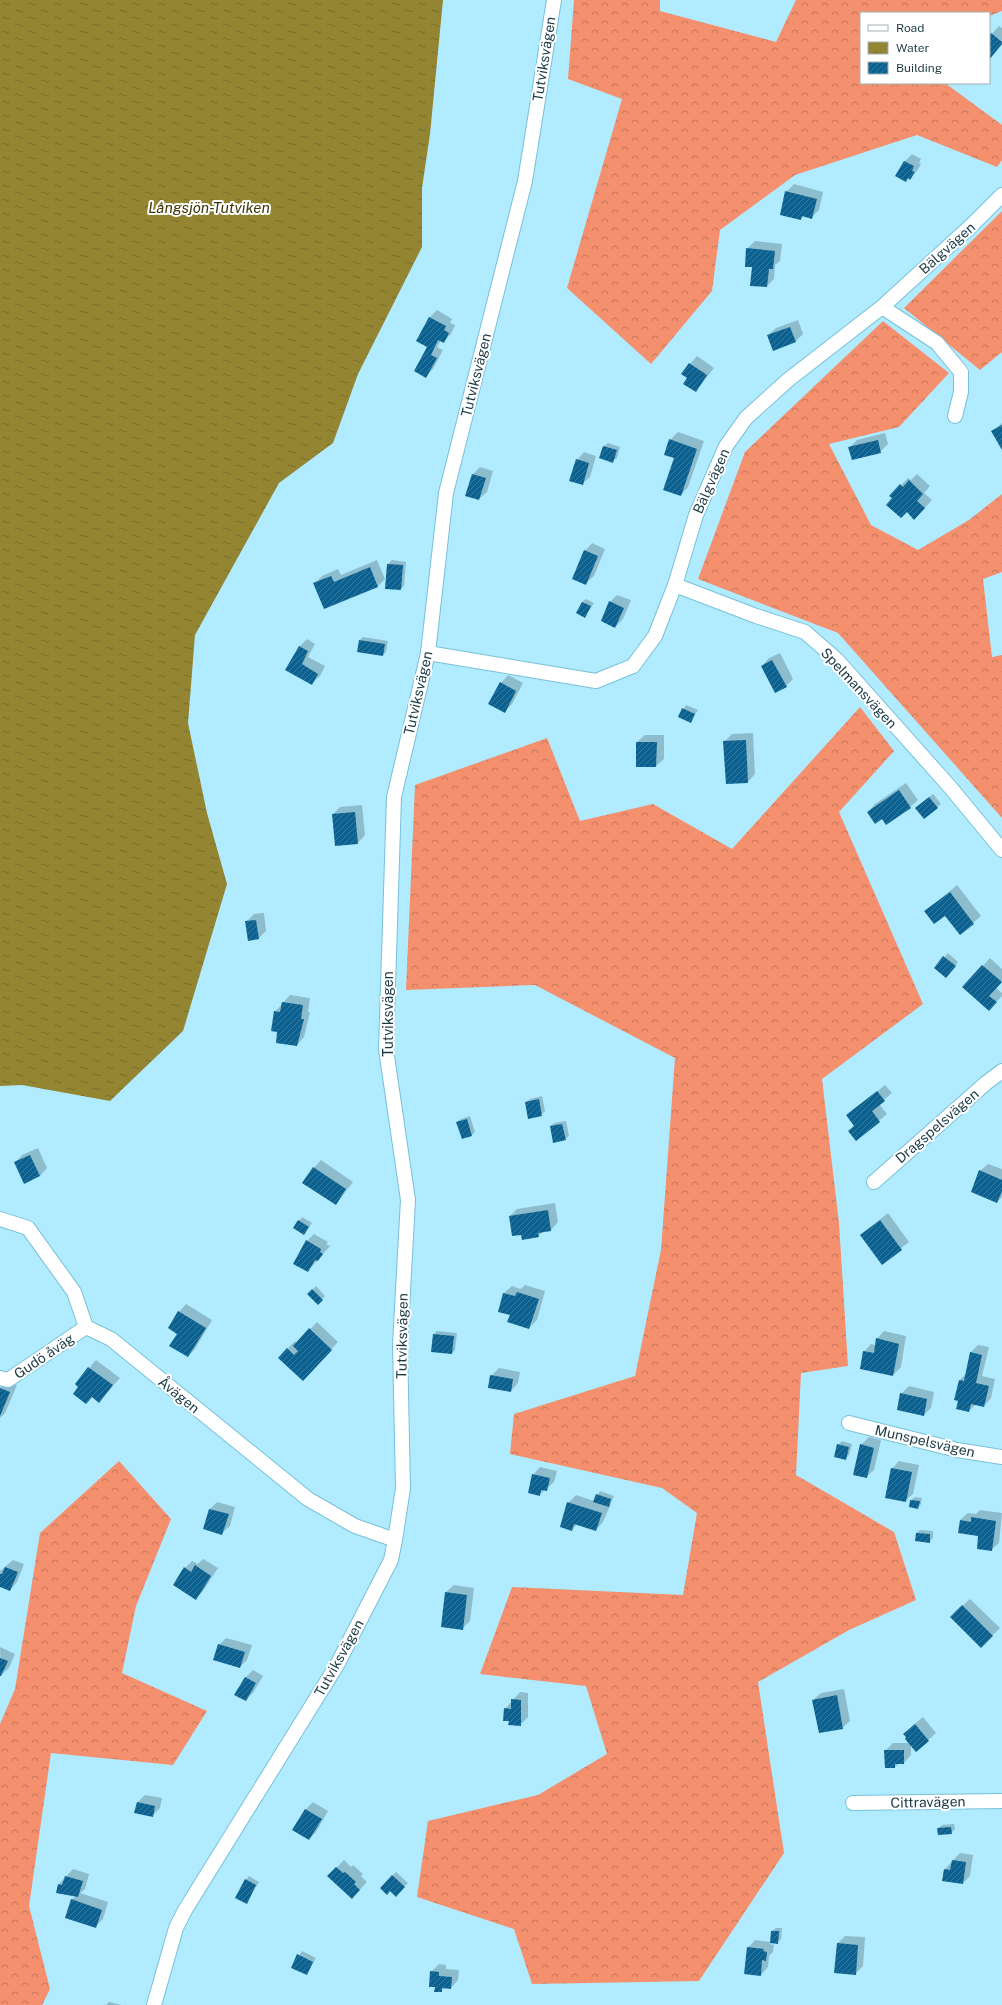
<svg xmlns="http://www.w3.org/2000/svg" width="1002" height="2005" font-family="'Public Sans',sans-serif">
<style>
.forest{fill:url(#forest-crowns)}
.water{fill:url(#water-ripples)}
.shadow{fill:#0003}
.building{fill:url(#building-hatch)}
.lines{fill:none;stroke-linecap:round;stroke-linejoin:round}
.minor-casing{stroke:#77c1d9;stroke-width:16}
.minor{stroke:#fff;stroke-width:14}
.labels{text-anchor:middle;stroke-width:4;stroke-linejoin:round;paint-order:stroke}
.street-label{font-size:14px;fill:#1b3b44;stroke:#fff}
.water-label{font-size:15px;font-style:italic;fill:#3e3606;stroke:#fff}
</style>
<defs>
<pattern id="forest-crowns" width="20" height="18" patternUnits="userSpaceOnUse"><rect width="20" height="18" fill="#f4906d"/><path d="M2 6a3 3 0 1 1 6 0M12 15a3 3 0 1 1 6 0" fill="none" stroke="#c5775b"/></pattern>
<pattern id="water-ripples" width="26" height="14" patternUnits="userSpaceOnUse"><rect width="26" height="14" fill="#938532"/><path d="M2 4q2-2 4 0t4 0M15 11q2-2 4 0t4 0" fill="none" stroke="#776e2c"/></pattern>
<pattern id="building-hatch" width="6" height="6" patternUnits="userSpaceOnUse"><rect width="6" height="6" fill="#0b618f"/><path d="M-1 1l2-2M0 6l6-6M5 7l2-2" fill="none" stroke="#377a9d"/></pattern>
</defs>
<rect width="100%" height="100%" fill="#b1ebff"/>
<g class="forest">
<polygon points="574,0 660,0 660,11 776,42 796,0 1002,0 1002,11 989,16 989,13 861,13 861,83 945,83 1002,125 1002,160 997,167 917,135 795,175 720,230 712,291 651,364 567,288 622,99 568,79"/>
<polygon points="1002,211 1002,352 980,370 904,308"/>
<polygon points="883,321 949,373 899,427 829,444 871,525 918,550 969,520 1002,494 1002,572 983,579 992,657 1002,655 1002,818 838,633 698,579 745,452"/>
<polygon points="860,707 894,751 839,812 923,1004 822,1079 839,1223 848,1366 801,1373 796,1475 894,1532 916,1600 849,1630 758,1682 784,1853 699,1981 532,1984 514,1929 417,1897 428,1821 538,1795 607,1754 586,1686 480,1674 512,1587 683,1595 697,1513 662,1488 510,1454 514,1414 635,1376 661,1250 675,1058 535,985 406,990 415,785 547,738 580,821 653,804 732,849"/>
<polygon points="119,1461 171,1519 136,1606 122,1673 207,1711 173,1765 51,1753 29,1906 50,1989 42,2005 0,2005 0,1724 15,1689 40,1533"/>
</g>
<polygon class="water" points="0,0 443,0 430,134 422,188 422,247 358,374 333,443 279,483 195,635 188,723 207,813 227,884 183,1031 110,1101 22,1085 0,1086"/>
<g class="shadow">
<polygon points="999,26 1002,28 1002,44 989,59 989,37"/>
<polygon points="912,154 921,159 919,163 921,164 917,171 905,181 896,176 905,161"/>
<polygon points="794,184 823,192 819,210 811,218 804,216 800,219 786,192"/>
<polygon points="755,241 782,244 780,261 775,265 774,279 767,286 753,266 747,249"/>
<polygon points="437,310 452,319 450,323 455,325 451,334 444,341 441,340 437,347 443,350 433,369 426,376 429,318"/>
<polygon points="798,320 803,334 795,342 768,335 776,328"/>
<polygon points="697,356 714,368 696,391 688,378 690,364"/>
<polygon points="1002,423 1002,448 993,431"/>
<polygon points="678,432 704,441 688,487 681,495 670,440"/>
<polygon points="885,433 888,444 880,452 849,448 857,440"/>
<polygon points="608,443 620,447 617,458 613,461 601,458 604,446"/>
<polygon points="584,452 596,456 590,477 582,484 577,460"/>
<polygon points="480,467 493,471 487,492 479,499 473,474"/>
<polygon points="917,474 930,486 924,493 932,500 922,511 901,485 908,478 911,480"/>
<polygon points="592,543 605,549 594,576 586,583 585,551"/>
<polygon points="377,560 385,579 378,586 315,583 322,576 338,569 341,575"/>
<polygon points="392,560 406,562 404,586 400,589 386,588 388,564"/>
<polygon points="617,595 631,600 623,619 615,627 610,602"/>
<polygon points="586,599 594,603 585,617 582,602"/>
<polygon points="363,637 388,641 386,652 383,655 360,640"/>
<polygon points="307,639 315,644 308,657 325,666 320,676 312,683 287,669 299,647"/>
<polygon points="780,653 793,679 786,686 762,666 769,658"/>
<polygon points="508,675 523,683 512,704 505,711 501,683"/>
<polygon points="686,705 698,710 690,722 679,717"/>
<polygon points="753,733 755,774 748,782 724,742 732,734"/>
<polygon points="645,735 664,735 664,759 656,766 637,766 637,742"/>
<polygon points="906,783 918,800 910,807 883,817 868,812 875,804"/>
<polygon points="933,794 941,804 937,807 920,805"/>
<polygon points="362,805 365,835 358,843 333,814 340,807"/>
<polygon points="957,885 981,916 973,923 946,915 926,911"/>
<polygon points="264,913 266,931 259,938 249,940 246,922 254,914"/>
<polygon points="948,953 958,962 949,973 935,968"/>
<polygon points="990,958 1002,969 1002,981 996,988 1002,993 1002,996 996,1002 964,987"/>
<polygon points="290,995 310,998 308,1012 310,1012 304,1037 297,1045 278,1031 275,1012"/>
<polygon points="885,1085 892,1093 879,1104 887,1114 856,1140 849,1131 855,1125 848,1115"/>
<polygon points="542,1096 545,1111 541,1115 526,1103 530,1099"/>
<polygon points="470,1116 475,1132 472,1135 457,1122 461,1119"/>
<polygon points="566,1121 569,1136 565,1139 551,1126 554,1123"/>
<polygon points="38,1148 47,1168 40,1176 15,1163 22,1155"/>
<polygon points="321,1160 353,1182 336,1204 314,1168"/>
<polygon points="988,1164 1002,1169 1002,1197 997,1202 980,1171"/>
<polygon points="555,1203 558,1222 551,1230 544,1231 538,1236 522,1234 510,1216 517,1209"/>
<polygon points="888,1213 909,1242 882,1263 861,1235"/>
<polygon points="302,1217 312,1223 304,1234 299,1221"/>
<polygon points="314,1234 328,1242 326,1244 330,1246 308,1271 307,1241"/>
<polygon points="525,1285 545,1291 537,1320 529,1328 511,1314 499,1311 504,1293 512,1286 521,1289"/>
<polygon points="316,1286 325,1296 318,1304 308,1294"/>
<polygon points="186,1304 212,1320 195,1349 188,1356 178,1333 179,1312"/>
<polygon points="317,1322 338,1342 310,1372 287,1349 295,1341 297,1343"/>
<polygon points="437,1331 457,1333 455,1350 452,1353 434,1334"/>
<polygon points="884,1331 906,1336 901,1367 893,1375 864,1352 871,1344 876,1345 877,1339"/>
<polygon points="978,1345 989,1347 982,1376 995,1379 991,1398 984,1406 976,1404 969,1411 960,1380 966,1373 971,1352"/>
<polygon points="96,1360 120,1378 99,1401 93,1396 86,1403 80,1386 76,1384"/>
<polygon points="499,1368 520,1372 518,1383 511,1391 491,1376"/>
<polygon points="7,1381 17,1385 5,1413 0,1418 0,1388"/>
<polygon points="909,1386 934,1392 931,1408 924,1415 901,1394"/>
<polygon points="869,1437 881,1440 874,1470 866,1477 861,1445"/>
<polygon points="842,1441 852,1444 849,1455 846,1458 838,1445"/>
<polygon points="899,1461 919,1465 913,1494 905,1501 892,1469"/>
<polygon points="540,1467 557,1471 554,1482 539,1495 533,1475"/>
<polygon points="600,1491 614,1496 603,1522 596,1530 577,1524 572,1530 568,1503 576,1495 594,1501"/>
<polygon points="915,1497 922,1498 921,1504 918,1508 910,1506 911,1500"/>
<polygon points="217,1502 235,1507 230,1526 222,1533 204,1528 210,1509"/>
<polygon points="980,1510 1002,1513 999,1543 991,1550 979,1535 960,1520 968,1513 976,1514"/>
<polygon points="920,1530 933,1531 933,1538 929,1542 916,1533"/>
<polygon points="203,1559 218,1568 203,1591 196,1599 185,1568 192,1561 198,1564"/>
<polygon points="13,1560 24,1564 17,1582 10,1590 0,1586 0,1571"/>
<polygon points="454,1585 474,1588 470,1621 462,1629 446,1592"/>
<polygon points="970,1599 1000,1628 981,1647 951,1617"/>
<polygon points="226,1638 252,1645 247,1660 240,1667 219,1645"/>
<polygon points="0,1647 15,1654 9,1668 1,1675"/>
<polygon points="253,1670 263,1676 253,1693 245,1700 236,1694 246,1677"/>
<polygon points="844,1689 850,1721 842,1728 813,1700 821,1693"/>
<polygon points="520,1692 528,1693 528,1717 520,1725 510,1720 505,1709"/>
<polygon points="923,1717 936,1733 916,1751 911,1744 911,1755 904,1763 899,1763 895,1767 886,1767 885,1751 893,1743 910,1743 912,1726"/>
<polygon points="145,1795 162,1798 160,1808 152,1816 136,1812 138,1802"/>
<polygon points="313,1802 328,1811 316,1832 309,1839 294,1830 306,1809"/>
<polygon points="954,1824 955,1829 951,1833 938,1829 942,1825"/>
<polygon points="960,1853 973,1855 970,1876 963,1883 945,1869"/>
<polygon points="344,1860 351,1867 353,1865 363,1874 361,1876 367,1882 352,1898 329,1876"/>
<polygon points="73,1869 89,1874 85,1889 80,1893 108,1902 103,1919 95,1927 71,1900 76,1896 57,1892 59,1884"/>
<polygon points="396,1872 408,1883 396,1895 390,1890 381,1888"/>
<polygon points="249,1876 259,1882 246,1903 246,1880"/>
<polygon points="776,1928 782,1928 781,1939 778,1942 771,1942 770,1944 774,1945 773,1952 769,1956 768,1967 761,1975 748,1948 755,1940 771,1942 772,1931"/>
<polygon points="845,1936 865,1937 863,1966 855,1974 838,1943"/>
<polygon points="302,1951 316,1958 307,1974 292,1967"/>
<polygon points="439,1964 446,1965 446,1969 459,1970 458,1980 451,1988 445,1987 441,1991 436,1986 431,1972"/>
<polygon points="109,2002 122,2005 106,2005"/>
</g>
<g class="building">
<polygon points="991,33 1002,42 1002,44 989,60 989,35"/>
<polygon points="904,161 914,166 912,171 915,172 910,180 908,178 906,182 895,176"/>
<polygon points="785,191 817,199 812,219 802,216 801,220 780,215"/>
<polygon points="746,248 775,251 773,269 769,269 767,287 750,286 752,267 745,267"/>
<polygon points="429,317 446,326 444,330 449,333 444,343 438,340 431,355 437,358 426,378 414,371 427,347 416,341"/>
<polygon points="790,327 796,342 773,351 767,335"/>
<polygon points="689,363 707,375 696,392 683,384 687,378 681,374"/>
<polygon points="1002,425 1002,450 991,431"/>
<polygon points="669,439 697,449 681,496 663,490 674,458 664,455"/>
<polygon points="878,440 881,453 852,460 848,447"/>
<polygon points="603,446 617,450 613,463 599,458"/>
<polygon points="576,459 589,463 583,485 569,481"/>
<polygon points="472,474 486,478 479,500 465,496"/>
<polygon points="909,480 923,494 917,501 925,508 914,520 907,512 901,518 886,505 892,498 889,496 900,484 903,487"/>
<polygon points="584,550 598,556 586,585 572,579"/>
<polygon points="387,564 403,565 401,590 385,589"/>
<polygon points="370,567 378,587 324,609 313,583 331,576 334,582"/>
<polygon points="609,601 624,608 615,628 601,621"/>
<polygon points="582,602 591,606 585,618 576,613"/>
<polygon points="359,640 385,644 383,656 357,652"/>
<polygon points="299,646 308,651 302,664 318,674 312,685 285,670"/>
<polygon points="772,660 787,687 775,693 761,666"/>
<polygon points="500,682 516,691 505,713 488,704"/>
<polygon points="682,708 695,714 691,723 678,717"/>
<polygon points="746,740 748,783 726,784 723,741"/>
<polygon points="636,742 657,742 656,767 636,767"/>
<polygon points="899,790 911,808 886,825 882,819 875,824 867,812"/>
<polygon points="929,797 938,808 924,819 915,808"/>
<polygon points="355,812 358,844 335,846 332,814"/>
<polygon points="950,892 974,924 960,935 945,916 934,924 924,911"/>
<polygon points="256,920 259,939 248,941 245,921"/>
<polygon points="943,956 956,966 946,978 934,968"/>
<polygon points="982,965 1002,982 989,996 997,1002 989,1011 962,987"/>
<polygon points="282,1002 303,1005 301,1019 304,1019 297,1046 276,1043 277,1032 271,1031 274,1011 280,1012"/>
<polygon points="877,1091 885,1101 872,1111 880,1122 856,1141 848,1131 854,1126 846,1115"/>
<polygon points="539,1099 542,1116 528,1119 525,1102"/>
<polygon points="467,1119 472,1136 462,1139 456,1122"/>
<polygon points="562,1124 566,1140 553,1143 550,1126"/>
<polygon points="30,1155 40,1176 24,1184 14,1162"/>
<polygon points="313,1167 346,1189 336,1205 302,1183"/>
<polygon points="979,1170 1002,1180 1002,1191 997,1203 971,1192"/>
<polygon points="548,1210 551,1231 538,1233 539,1237 522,1240 521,1235 512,1236 509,1216"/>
<polygon points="298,1220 309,1227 304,1235 293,1228"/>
<polygon points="880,1220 902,1250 882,1265 860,1235"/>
<polygon points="306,1240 321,1249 320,1252 323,1254 318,1261 315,1260 308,1272 293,1264"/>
<polygon points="312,1289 323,1300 318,1305 307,1294"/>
<polygon points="517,1292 539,1299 529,1329 507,1322 510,1315 498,1312 503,1293 515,1296"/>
<polygon points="178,1311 206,1328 188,1357 169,1346 177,1334 168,1328"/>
<polygon points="309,1328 332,1350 303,1381 278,1358 287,1348 294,1355 298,1351 293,1346"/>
<polygon points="433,1334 454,1336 452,1354 431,1352"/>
<polygon points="876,1338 899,1344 893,1376 860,1369 863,1351 874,1353"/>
<polygon points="970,1352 982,1355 976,1383 989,1386 984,1407 971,1404 969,1412 956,1409 958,1401 954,1400 959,1380 964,1381"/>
<polygon points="88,1367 113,1385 99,1403 92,1397 86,1404 73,1394 78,1387 75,1384"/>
<polygon points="490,1375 513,1379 511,1392 488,1388"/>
<polygon points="0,1388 10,1392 0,1416"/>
<polygon points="900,1393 927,1399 924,1416 897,1410"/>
<polygon points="837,1444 849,1447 846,1460 834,1457"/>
<polygon points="860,1444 874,1448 867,1478 853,1475"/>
<polygon points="891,1468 912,1472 906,1502 885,1498"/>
<polygon points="532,1474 550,1478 547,1491 541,1490 540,1496 528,1493"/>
<polygon points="596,1494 611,1499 609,1507 593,1502"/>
<polygon points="910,1500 920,1501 918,1509 909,1507"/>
<polygon points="567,1502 602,1513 596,1531 574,1524 572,1531 560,1527"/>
<polygon points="209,1509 229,1514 222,1535 203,1529"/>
<polygon points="971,1517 996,1521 992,1551 977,1549 978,1536 958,1533 960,1520 971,1522"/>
<polygon points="916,1533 930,1534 930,1543 915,1541"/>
<polygon points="195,1565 211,1576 196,1600 173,1585 184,1567 191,1572"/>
<polygon points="5,1567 18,1572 10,1591 0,1587 0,1574 2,1574"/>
<polygon points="445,1592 467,1595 463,1630 441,1627"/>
<polygon points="962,1605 993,1636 981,1648 950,1617"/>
<polygon points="218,1644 245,1652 240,1668 213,1660"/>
<polygon points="0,1658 8,1661 1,1676 0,1676"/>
<polygon points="245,1677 256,1683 246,1701 234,1695"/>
<polygon points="837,1695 843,1729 819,1733 812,1700"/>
<polygon points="511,1699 521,1700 521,1726 508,1725 509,1721 503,1721 504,1708 511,1709"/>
<polygon points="915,1724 929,1741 916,1752 905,1739 906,1737 903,1734"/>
<polygon points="884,1750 904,1750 904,1764 895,1764 895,1768 885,1768"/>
<polygon points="137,1802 155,1806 153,1817 134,1813"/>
<polygon points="305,1809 322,1819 309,1840 292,1830"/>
<polygon points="951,1827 952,1834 938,1835 937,1828"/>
<polygon points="952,1860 966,1862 963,1884 942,1881 944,1869 950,1870"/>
<polygon points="336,1867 343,1873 345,1872 356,1882 354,1884 360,1890 352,1899 327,1876"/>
<polygon points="392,1875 405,1887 396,1897 390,1891 387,1895 380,1888"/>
<polygon points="65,1876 83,1881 78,1897 56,1893 58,1884 62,1885"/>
<polygon points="245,1879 256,1885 247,1904 235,1898"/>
<polygon points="71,1899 102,1910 96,1928 65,1918"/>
<polygon points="771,1931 779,1931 778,1944 770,1943"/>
<polygon points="837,1943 858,1945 856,1975 834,1973"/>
<polygon points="747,1947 764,1949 763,1951 767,1952 766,1961 762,1960 761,1976 744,1974"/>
<polygon points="297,1954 313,1962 307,1975 291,1968"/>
<polygon points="430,1971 439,1972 439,1976 452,1977 451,1989 442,1988 442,1992 434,1992 435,1987 429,1987"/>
</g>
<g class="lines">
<defs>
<g id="minor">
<polyline points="882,307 937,343 961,372 961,392 955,416"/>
<polyline points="675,585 756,616 805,632 837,660 950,787 1002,850"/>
<polyline points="428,653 596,681 633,666 655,636 675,585 696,515 726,446 746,418 788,380 882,307 973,224 1002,195"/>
<polyline points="874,1182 986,1083 1002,1071"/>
<polyline points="0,1219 28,1228 74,1292 86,1327 111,1339 308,1499 355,1526 395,1540"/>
<polyline points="0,1378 8,1380 86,1327"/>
<polyline points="849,1423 957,1450 1002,1457"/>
<polyline points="853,1803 1002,1801"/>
<polyline points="154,2005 176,1928 185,1910 337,1665 391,1560 395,1540 403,1488 400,1345 408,1200 386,1049 394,797 428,653 446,493 525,181 554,0"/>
</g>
</defs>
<use href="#minor" class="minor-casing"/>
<use href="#minor" class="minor"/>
</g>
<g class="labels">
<g class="street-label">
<text transform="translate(544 59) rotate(-81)" y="5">Tutviksvägen</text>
<text transform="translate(947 248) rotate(-42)" y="5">Bälgvägen</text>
<text transform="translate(476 375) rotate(-76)" y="5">Tutviksvägen</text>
<text transform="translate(711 481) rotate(-66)" y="5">Bälgvägen</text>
<text transform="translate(859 688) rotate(47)" y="5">Spelmansvägen</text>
<text transform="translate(418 693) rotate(-77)" y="5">Tutviksvägen</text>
<text transform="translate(388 1014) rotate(-90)" y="5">Tutviksvägen</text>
<text transform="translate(937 1126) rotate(-41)" y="5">Dragspelsvägen</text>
<text transform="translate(402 1336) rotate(-89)" y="5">Tutviksvägen</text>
<text transform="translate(44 1356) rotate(-34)" y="5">Gudö åväg</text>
<text transform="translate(179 1395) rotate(39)" y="5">Åvägen</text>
<text transform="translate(925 1441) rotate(13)" y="5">Munspelsvägen</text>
<text transform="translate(339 1658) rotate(-61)" y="5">Tutviksvägen</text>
<text transform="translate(928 1802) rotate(-1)" y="5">Cittravägen</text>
</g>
<g class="water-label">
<text x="209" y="213">Långsjön-Tutviken</text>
</g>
</g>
<rect x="860" y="12" width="130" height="72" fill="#ffffff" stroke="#a4b1b4"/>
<rect x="868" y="25" width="20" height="6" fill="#ffffff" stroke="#a4b1b4"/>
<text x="896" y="32" font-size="12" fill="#1b3b44">Road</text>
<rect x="868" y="42" width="20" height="12" fill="url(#water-ripples)" stroke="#a4b1b4"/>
<text x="896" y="52" font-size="12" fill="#1b3b44">Water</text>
<rect x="868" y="62" width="20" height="12" fill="url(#building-hatch)" stroke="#a4b1b4"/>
<text x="896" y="72" font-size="12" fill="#1b3b44">Building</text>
</svg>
